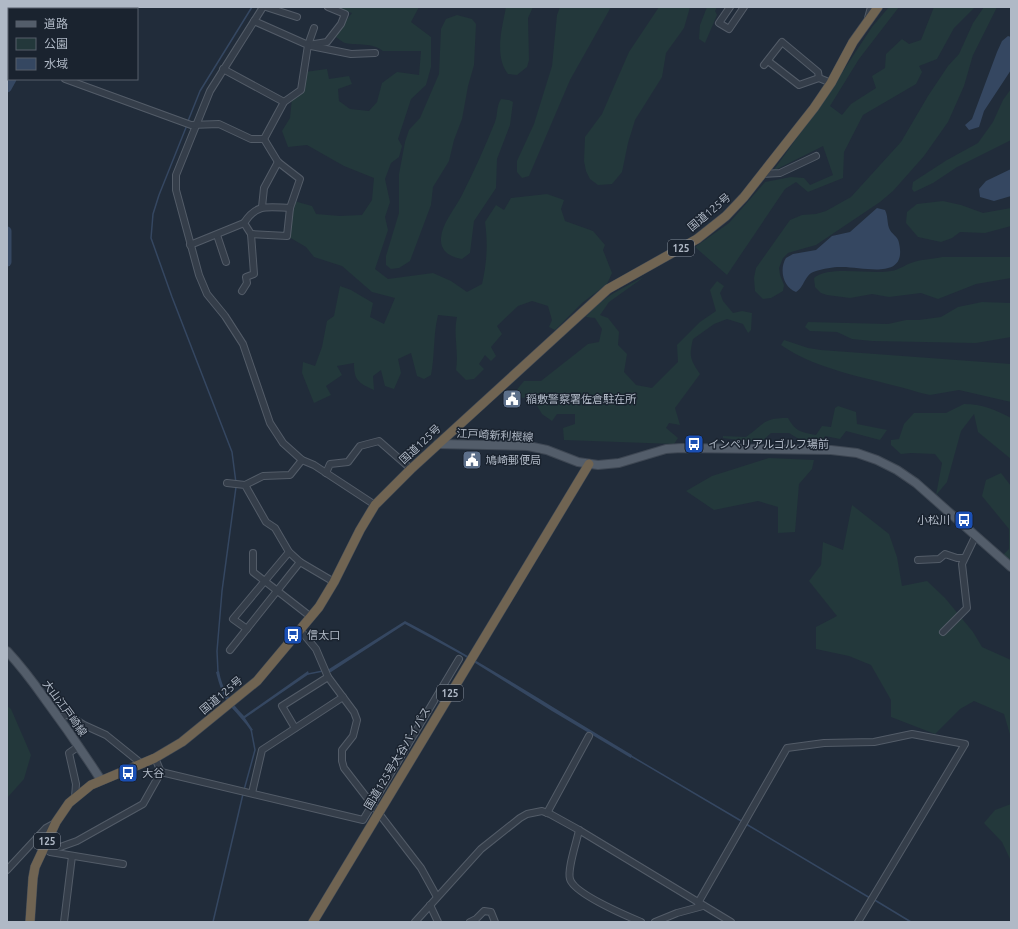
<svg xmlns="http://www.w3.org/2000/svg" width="1018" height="929" font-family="Ubuntu,'Noto Sans JP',sans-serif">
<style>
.green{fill:#23383b}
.water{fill:#354761}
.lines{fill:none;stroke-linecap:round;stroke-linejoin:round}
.stream{stroke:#354761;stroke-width:1.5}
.river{stroke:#354761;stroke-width:9}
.minor-casing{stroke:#535c68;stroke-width:8}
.major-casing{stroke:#3e4753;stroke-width:10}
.highway-casing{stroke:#404955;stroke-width:10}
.minor{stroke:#353e4a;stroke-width:6}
.major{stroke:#535d6a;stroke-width:8}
.highway{stroke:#706452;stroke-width:9}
.labels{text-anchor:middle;stroke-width:3;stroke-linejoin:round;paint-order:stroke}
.shield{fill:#1a232f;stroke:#838c99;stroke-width:1}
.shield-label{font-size:10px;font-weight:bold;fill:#b0b9c6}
.street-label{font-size:11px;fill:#b0b9c6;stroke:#1a232f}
.poi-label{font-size:11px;fill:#b0b9c6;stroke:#1a232f;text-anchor:start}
</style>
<rect width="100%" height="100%" fill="#212c3a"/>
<g class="green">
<path d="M334,7h85l-8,15 20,15v30l-5,18 -15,14 -13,40 4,7 -3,11 -8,6 -6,16 5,23 -5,15 3,13 -13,39 13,10 45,-6 18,8 16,11 15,-8c5,-22 6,-40 3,-62l11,-17 8,5 7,-12 36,-4 17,6 -3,9 4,12 28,10 12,14 -2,5 9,23 -5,11 -25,19 -27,27 -6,-3 3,-7 -4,-14 -16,-5 -14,5 -21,20 5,8 -11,13 5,9 -5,5 -6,-6 -6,9 5,5 -10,10 -8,1 -10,-10c3,-18 -3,-35 1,-53l-19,-2c-5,20 -3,40 -7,60l-7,4 -7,-3 -6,-23 -13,6 3,14 -7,16 -9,-3 -4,-16 -8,6 1,14c-16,-7 -20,-10 -20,-27l-17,3 5,9 -16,11 5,9 -17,8 -12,-30 1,-11 12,4 7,-19 5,-26 7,-5 6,-30 11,4 22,13 -3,14 14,7 11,-26 -23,-6 -30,-26 -28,-9 -8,-10 -17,-10 5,-36 18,5 4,8 24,2 22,-1 10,-15 2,-22 -30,-12 -37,-21 -19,2 -6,-16 8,-13 2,-20 11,-7 2,-19 22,-3 2,10 20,-3 3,8 -14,5 1,12 11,8 19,2 8,-9 5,-19 15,-11 22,3 2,-24h-38c-11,-9 -25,-5 -38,-8 -3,-1 -7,-5 -11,-7l18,-23z"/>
<path d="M506,7h27l-5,11 1,42 -2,7 -10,8 -9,-1c-14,-18 -6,-46 -2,-67z"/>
<polygon points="560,7 611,7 570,80 529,176 522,178 517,172 517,161 534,124 552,66 557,15"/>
<polygon points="659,7 690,7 684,28 666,53 662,77 635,120 628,143 622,172 612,184 598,185 590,179 586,171 584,161 585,137 602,114 629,52"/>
<polygon points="707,7 717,7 715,11 717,15 705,43 699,39 700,25"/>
<polygon points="889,7 899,7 859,59 830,106 842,115 851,104 876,88 872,76 885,68 886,54 902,39 909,44 921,40 934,7 975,7 954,28 937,59 919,66 922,72 916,84 863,115 844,152 843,178 808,192 796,182 785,189 727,275 695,247 729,223 765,182 791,177 804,178 810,185 833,175 823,146 773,171 822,103 872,27"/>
<polygon points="984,7 997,7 973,55 964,86 948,122 924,156 893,191 880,202 816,245 798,250 788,253 783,258 779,268 780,275 784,285 783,291 771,298 763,299 755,291 754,278 756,268 790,220 802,215 816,214 826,211 851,197 901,142 928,96 948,66 959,54 973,23"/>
<polygon points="457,15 472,19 476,24 474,65 468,86 462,119 454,140 449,161 433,187 431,205 410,261 399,268 391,269 386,265 386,256 399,213 399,174 405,142 409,130 420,118 439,74 441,29 446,19"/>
<polygon points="1011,89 1011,140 957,167 933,183 914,192 912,189 913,182 947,160 978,143 993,122 1003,100"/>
<path d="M501,99l8,1 4,2 -3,23 -13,34 -1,29 -22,33 -4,32 -8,6c-11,-2 -22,-7 -21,-21 1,-15 14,-29 21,-43 12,-24 23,-48 33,-73 3,-8 1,-15 6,-23z"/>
<polygon points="943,201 961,205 983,213 1011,208 1011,226 985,233 960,232 952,238 941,242 918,237 906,223 907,212 917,204"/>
<path d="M942,257h69v21l-35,6 -38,15 -17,-6 -32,4 -17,-3 -22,4 -23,-3 -6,-2 -6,-6 -1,-9c15,-13 57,-3 77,-7 8,-1 15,-7 23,-9 9,-3 19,-3 28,-5z"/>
<path d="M644,277l-35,25 -9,13 8,3 11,14 -1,13 9,9 -3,18 12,13 16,3 26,-26 -1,-17 23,-23 16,-11 -6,-21 7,-9 7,5 -4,7 3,8 10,12 9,-2 10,2 -1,17 -3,3 -5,-9 -16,-5 -13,5 -21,15c-4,17 -3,20 7,35l-25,34 5,17 -11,-2 -3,5 12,10 -4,6 -110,-4 -1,-12 12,-4v-10h-18l-5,7 -10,-7 -11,-18 -9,2 -7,-6 9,-11h17l47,-37 11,-2 3,-13 -7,-11 -9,-1c14,-19 37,-29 58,-40z"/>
<polygon points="982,302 1011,303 1011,337 976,343 872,341 852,339 837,332 810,331 805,327 808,322 888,324 906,320 919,320 941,317 958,307"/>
<path d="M784,340l24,8 13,2 190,14v38l-52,-12 -29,5 -9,-2c-44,-14 -102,-21 -140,-48z"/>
<path d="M964,404c18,0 32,6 47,14v41l-33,-27 -4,-18 -13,17 -14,51 -11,13 6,-32 -7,-9 -24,-1 -10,1 -10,-9v-5l8,-1 5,-15 10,-11h32z"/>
<path d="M838,406l18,6 1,12 30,6 -7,10 -34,-9 -6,8 -15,-3 -6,9 -17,-4 -13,-8h-18l-11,10 -37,-5v-2l23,1c19,-13 16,-19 42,-19 8,14 13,14 28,17l6,-9 9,1 4,-19z"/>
<polygon points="769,458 814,460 812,469 799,484 795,532 778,533 778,507 758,501 714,510 686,491 712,476"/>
<polygon points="1001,473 1011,486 1011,560 1009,560 1003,555 1009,549 1009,529 982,496 986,480"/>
<polygon points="852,505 889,534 897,557 902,586 927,581 945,598 973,632 982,647 1011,660 1011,738 1004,714 974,701 960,709 935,734 891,717 891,700 871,665 849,656 816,649 816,627 837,616 809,581 821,565 823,542 843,550"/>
<polygon points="7,706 11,709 31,755 24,779 7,798"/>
<polygon points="1011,804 1011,861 1002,842 984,823 995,810"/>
</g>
<g class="water">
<polygon points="1008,36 1011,37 1011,70 984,111 979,127 969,130 965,125 972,119 997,52 1002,41"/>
<polygon points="1011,169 1011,196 994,201 980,197 979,189 986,181"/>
<path d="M877,208l8,2c3,6 2,12 4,18 2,6 9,8 10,15 9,39 -37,23 -59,24 -7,0 -17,2 -24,4 -12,3 -11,16 -20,21 -13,-5 -17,-23 -10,-34l7,-4 23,-4 16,-14 18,-4z"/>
<path d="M405,621c76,40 148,87 222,131l5,3 -1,3 -79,-47 -88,-55 -59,-32 -74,48 -9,1v-3l7,-1z"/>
<path d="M219,671c3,18 12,32 25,45l64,-45 1,3 -64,44 8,12 -2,1c-6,-9 -13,-16 -20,-24 -8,-10 -12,-23 -15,-35z"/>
</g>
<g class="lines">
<g class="stream">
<polyline points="188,121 200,91 252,7"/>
<polyline points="187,125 159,195 153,214 151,238 172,297 232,452 236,483"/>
<polyline points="218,672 217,651 222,591 236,487"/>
<polyline points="308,674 323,671"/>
<polyline points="631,756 743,822"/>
<polyline points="244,790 255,750 251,729"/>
<polyline points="746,824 870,898"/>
<polyline points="873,899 911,922"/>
<polyline points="213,922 243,794"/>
</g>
<g class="river">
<polyline points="95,9 97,7"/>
<polyline points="7,88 12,79"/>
<polyline points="7,231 7,262"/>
</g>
<defs>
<g id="minor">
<polyline points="263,7 210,91 176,175 176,190 199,275 207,294 225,316 243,344 270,423 283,443 302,460 314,465 375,505"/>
<polyline points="266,7 297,17"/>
<polyline points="730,7 719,23 729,29 744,7"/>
<polyline points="868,18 871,7"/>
<polyline points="314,28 308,45 327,42 341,24 345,14 328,7"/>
<polyline points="311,46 351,54 375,53"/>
<polyline points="7,59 9,60"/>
<polyline points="768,61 799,85 819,78"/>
<polyline points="764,65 782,42 818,72 819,78 831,83"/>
<polyline points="223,69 284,102"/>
<polyline points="65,79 191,125 219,124 251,139 264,139"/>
<polyline points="762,174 780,173 816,156"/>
<polyline points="262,207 264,188 278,162"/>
<polyline points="251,234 287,236 290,208 300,179 278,162 264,139 284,102 301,90 308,45 254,21"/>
<polyline points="217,235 226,262"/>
<polyline points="190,245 244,223"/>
<path d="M242,291l5,-8 -1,-6 8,-3 -3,-40 -7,-11c13,-20 24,-16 46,-15"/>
<polyline points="326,473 330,464 348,462 360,446 379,441 411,469"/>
<polyline points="227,483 245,485 266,522 275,528 289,552 300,562 334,582"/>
<polyline points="245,485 263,476 290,475 302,460"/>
<polyline points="253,553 253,572 311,617"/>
<polyline points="918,560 939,559 945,554 957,558 964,558"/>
<polyline points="247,629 233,619 289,552"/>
<polyline points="301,631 316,649 328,677 354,712 357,720 353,736 342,750 342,761 344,768 421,868 437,897"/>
<polyline points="943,632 967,608 962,564 975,537"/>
<polyline points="230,650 300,562"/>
<polyline points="60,720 66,714 84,725 106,735 142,764"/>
<polyline points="295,728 282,706 328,677"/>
<polyline points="155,758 161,772 363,820 459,659"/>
<polyline points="252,793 262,750 343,697"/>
<polyline points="75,797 76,784 69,753 79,746"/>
<polyline points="547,813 589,736"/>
<path d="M579,830c-2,11 -12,39 -9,49 4,15 57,37 71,43"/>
<polyline points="49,851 77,841 143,804 161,772"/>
<polyline points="50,852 123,864"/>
<polyline points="7,870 46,828 55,823"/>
<polyline points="698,903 787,748 824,743 874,742 912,734 965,744 858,922"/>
<polyline points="430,905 438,922"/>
<polyline points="64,922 72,856"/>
<polyline points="415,922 481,849 520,818 527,814 542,811 550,814 579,830 731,922"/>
<polyline points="470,922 476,919 484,911 491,912 495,922"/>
<polyline points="655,922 677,913 703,906"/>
</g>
<g id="major">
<polyline points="438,444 528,446 547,450 578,462 598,465 619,463 666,449 681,448 831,450 857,453 877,460 897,470 916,483 1011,567"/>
<path d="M7,651c14,15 26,31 38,48 20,27 38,53 56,81"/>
</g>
<g id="highway">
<polyline points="30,922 33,878 35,867 56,822 69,803 91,785 155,758 182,742 257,681 319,607 334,582 360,530 375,505 411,469 608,289 697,239 726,216 744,197 814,108 831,83 853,42 878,7"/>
<polyline points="313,922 589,464"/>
</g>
</defs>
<use href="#minor" class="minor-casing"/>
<use href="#major" class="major-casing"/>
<use href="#highway" class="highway-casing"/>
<use href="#minor" class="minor"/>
<use href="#major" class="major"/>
<use href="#highway" class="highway"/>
</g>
<defs>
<symbol id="civic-square" viewBox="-11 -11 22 22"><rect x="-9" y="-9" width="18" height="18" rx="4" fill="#5c6f8a" stroke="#1a232f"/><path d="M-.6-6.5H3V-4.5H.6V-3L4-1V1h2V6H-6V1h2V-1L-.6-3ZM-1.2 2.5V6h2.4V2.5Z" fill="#fff"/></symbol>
<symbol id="bus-square" viewBox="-11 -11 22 22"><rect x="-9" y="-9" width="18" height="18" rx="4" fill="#1a4fb4" stroke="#1a232f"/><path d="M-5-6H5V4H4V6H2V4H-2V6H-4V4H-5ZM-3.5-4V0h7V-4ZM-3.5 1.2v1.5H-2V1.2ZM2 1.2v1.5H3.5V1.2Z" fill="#fff"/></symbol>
</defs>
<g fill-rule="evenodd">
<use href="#civic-square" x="501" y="388" width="22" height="22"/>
<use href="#bus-square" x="683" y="433" width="22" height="22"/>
<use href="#civic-square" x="461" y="449" width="22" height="22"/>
<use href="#bus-square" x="953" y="509" width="22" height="22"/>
<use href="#bus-square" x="282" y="624" width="22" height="22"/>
<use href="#bus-square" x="117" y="762" width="22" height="22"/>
</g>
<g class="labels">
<g class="shield">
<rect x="668" y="240" width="26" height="16" rx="3"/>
<rect x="437" y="685" width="26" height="16" rx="3"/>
<rect x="34" y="833" width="26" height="16" rx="3"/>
</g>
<g class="shield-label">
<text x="681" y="252">125</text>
<text x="450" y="697">125</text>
<text x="47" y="845">125</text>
</g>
<g class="street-label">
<text transform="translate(709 212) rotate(-40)" y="4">国道125号</text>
<text transform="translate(495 435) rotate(3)" y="4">江戸崎新利根線</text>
<text transform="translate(420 444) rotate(-43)" y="4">国道125号</text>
<text transform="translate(221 695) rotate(-40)" y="4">国道125号</text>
<text transform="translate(65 708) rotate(54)" y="4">大山江戸崎線</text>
<text transform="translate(397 758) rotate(-59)" y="4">国道125号大谷バイパス</text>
</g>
<g class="poi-label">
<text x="526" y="403">稲敷警察署佐倉駐在所</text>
<text x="708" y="448">インペリアルゴルフ場前</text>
<text x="486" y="464">鳩崎郵便局</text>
<text x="950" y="524" text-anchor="end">小松川</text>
<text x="307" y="639">信太口</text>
<text x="142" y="777">大谷</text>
</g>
</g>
<rect width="1018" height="929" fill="none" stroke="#b0b9c6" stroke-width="16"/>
<rect x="8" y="8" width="130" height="72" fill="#1a232f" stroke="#565f6b"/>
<rect x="16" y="21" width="20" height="6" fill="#535d6a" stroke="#565f6b"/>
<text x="44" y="28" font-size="12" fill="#b0b9c6">道路</text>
<rect x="16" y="38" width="20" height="12" fill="#23383b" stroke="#565f6b"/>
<text x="44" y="48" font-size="12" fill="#b0b9c6">公園</text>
<rect x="16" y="58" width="20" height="12" fill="#354761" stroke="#565f6b"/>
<text x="44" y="68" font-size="12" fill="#b0b9c6">水域</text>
</svg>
